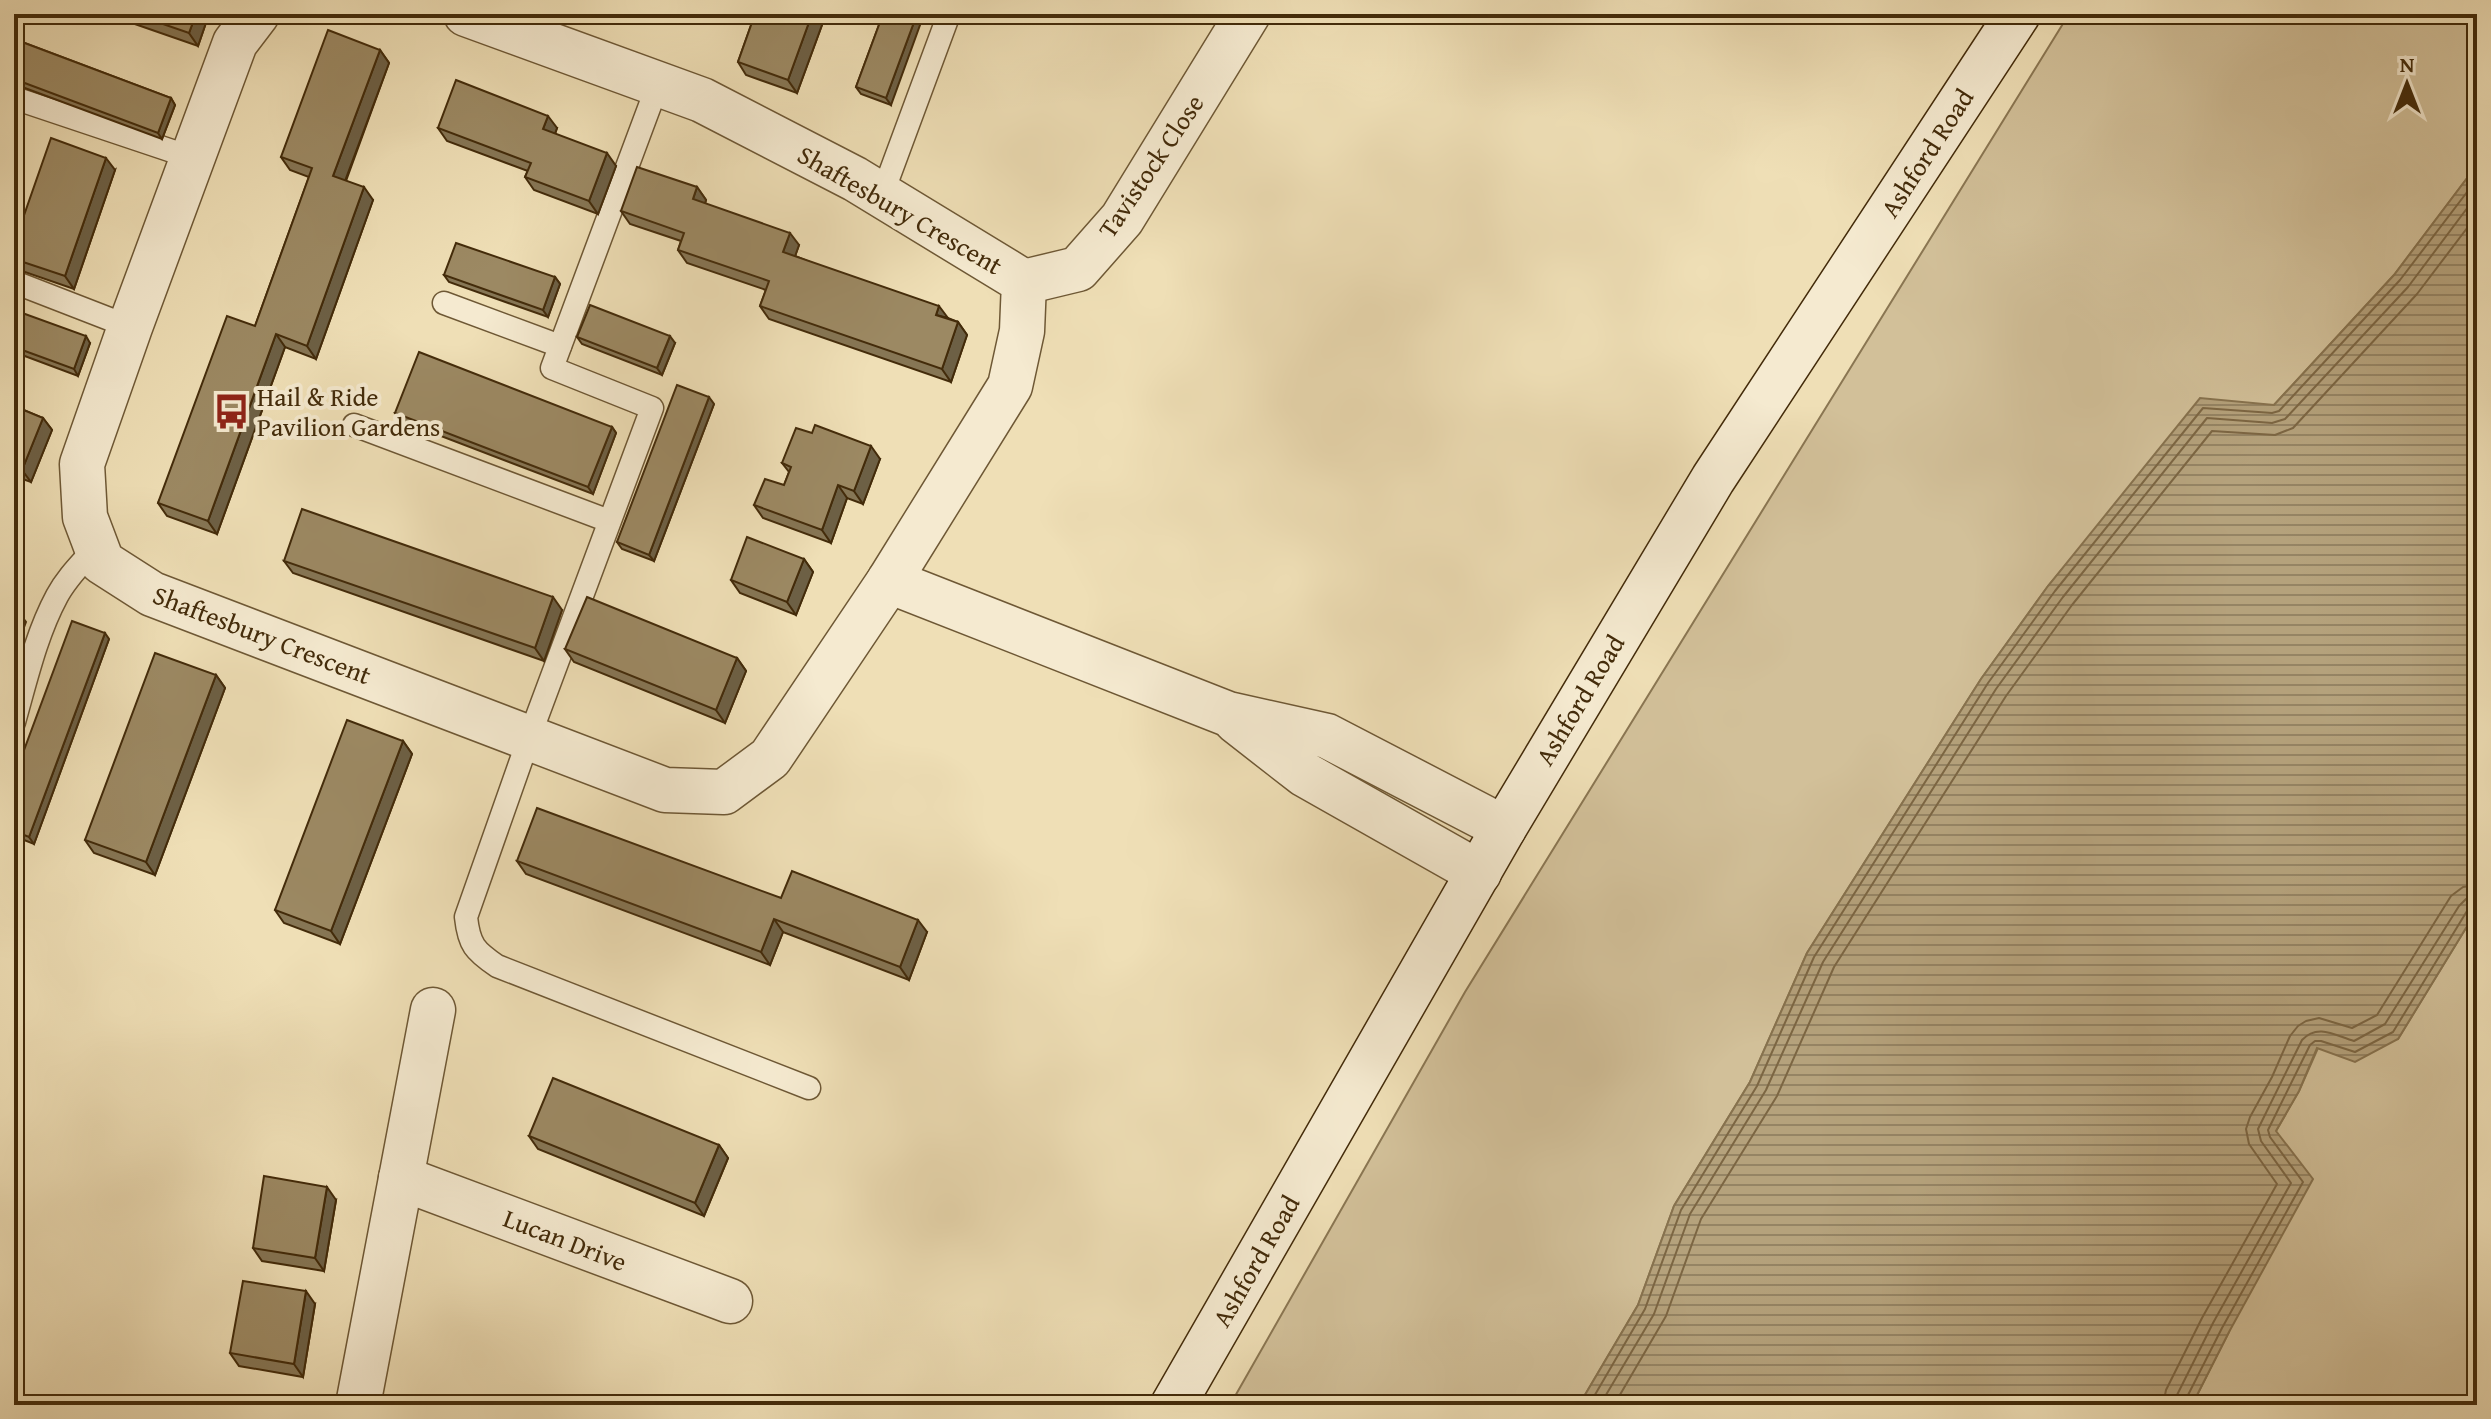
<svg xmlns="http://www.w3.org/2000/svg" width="2491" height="1419" font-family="'Gentium Book Plus',serif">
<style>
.grass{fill:#d2c099;stroke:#8a7652;stroke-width:2}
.water{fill:url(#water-rules);stroke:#87724e;stroke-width:2}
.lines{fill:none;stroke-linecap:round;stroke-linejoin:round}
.shore{stroke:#7c6643;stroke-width:2}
.service-casing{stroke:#6e5835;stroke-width:25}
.minor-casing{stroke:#6e5835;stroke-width:47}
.secondary-casing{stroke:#432b0a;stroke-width:47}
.service{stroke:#f5ead0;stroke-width:22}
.minor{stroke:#f5ead0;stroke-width:44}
.secondary{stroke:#f5ead0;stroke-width:44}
.wall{fill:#867655;stroke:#432b0a;stroke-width:2}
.shaded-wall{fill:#6d6045;stroke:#432b0a;stroke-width:2}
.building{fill:#9c8963;stroke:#432b0a;stroke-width:2}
.labels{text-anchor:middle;stroke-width:8;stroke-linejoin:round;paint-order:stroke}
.street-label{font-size:26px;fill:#432b0a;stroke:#f5ead0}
.poi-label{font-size:26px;fill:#432b0a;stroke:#f5ead0;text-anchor:start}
</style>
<defs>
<pattern id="water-rules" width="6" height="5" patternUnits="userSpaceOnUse" patternTransform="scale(2)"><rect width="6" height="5" fill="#b5a27c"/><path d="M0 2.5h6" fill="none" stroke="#958464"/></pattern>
</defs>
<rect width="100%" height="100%" fill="#efdfb6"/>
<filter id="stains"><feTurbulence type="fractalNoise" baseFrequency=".0025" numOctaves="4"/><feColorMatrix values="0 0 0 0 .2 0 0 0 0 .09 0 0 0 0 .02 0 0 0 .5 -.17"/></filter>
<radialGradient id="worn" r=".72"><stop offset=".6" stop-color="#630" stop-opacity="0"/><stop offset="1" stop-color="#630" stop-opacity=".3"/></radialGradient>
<g class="grass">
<polygon points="2069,14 2477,14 2477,165 2394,275 2274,405 2111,511 2048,586 1981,679 1807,953 1750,1082 1674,1206 1638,1305 1579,1405 1230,1405 1465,992"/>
<polygon points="2477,910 2477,1405 2192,1405 2229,1332 2276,1131 2299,1091 2318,1048 2398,1039"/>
</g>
<polygon class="water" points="2477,165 2477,910 2398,1039 2355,1062 2317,1048 2299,1091 2276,1131 2313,1179 2229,1332 2192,1405 1579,1405 1638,1305 1674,1206 1750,1082 1807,953 1981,679 2048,586 2200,398 2274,405 2394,275"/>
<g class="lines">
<g class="shore">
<polyline points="1589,1405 1645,1309 1681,1210 1757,1086 1814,957 1988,683 2055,591 2203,408 2272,413 2279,411 2400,280 2477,179"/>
<polyline points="1600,1405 1654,1314 1690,1214 1766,1090 1823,962 1996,689 2063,597 2207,418 2272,423 2285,419 2408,287 2477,195"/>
<polyline points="1614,1405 1666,1316 1701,1219 1777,1096 1834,967 2006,696 2072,605 2212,431 2275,435 2293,428 2417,294 2477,215"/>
<polyline points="2163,1405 2166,1390 2202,1318 2277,1184 2249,1144 2246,1129 2250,1117 2272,1077 2290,1036 2298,1026 2306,1021 2319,1018 2352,1028 2377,1015 2451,896 2463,887 2477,885"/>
<path d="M2176,1405l1,-10 36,-72 78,-140 -30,-42 -3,-12 44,-89c16,-17 34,-4 52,1l31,-17 74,-118 7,-7 11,-2"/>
<polyline points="2186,1405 2186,1399 2222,1328 2303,1182 2270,1137 2268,1130 2310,1045 2315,1041 2321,1041 2355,1052 2393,1032 2467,911 2477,907"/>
</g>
<defs>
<g id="service">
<path d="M658,84l-106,284 100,40 -123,330 -63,179c3,28 9,34 31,49l312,122"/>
<polyline points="14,98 193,158"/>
<polyline points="882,195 949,14"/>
<polyline points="14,282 130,327"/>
<polyline points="444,303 560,346"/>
<polyline points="354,425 609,521"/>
<path d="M14,722c12,-42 22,-87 43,-126 10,-19 25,-33 39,-49"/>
</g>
<g id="minor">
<polyline points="257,14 235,43 130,327 82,464 85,517 102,562 152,594 665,790 724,792 770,758 889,581 1010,386 1022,331 1024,282 855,179 702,100 466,14"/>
<polyline points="1024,282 1078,269 1122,219 1248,14"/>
<polyline points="889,581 1228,714 1327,736 1504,828"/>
<polyline points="1236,721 1304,774 1479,873"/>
<polyline points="401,1178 730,1301"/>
<polyline points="358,1405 433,1010"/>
</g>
<polyline id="secondary" points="1173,1405 1504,828 1713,479 2018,14"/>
</defs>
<use href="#service" class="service-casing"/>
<use href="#minor" class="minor-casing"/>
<use href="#secondary" class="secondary-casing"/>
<use href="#service" class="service"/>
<use href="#minor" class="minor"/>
<use href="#secondary" class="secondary"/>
</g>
<g class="wall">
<polygon points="106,14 209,14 198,46"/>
<polygon points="589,14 617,14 614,23"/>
<polygon points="755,14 826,14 797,93 746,75 738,62"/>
<polygon points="883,14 891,105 861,94 856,87"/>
<polygon points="14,39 171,98 175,105 162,139 14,84"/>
<polygon points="380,50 389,63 346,181 373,200 316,359 285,347 217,534 167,516 158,503 255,326 309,177 290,170 281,157"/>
<polygon points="438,128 557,128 555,134 616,166 598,214 534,190 525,177 528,171 447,141"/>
<polygon points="115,170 74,289 19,270 14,264 14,244"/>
<polygon points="697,187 706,200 705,204 799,245 795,256 958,322 967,335 951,382 769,319 760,306 766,290 687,263 678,250 681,241 630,224 621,211"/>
<polygon points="444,275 555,277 560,284 548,317 449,282"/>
<polygon points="14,310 90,343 78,376 14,352"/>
<polygon points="577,337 675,343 662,375 582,344"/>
<polygon points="714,404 654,561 622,549 617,542"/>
<polygon points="14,406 43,418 52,430 31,482 14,476"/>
<polygon points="395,413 612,427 616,433 593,494 399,420"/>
<polygon points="880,459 863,504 847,498 831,543 763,518 754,505 784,485 789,472 782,463"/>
<polygon points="804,559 813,572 796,615 740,593 731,580"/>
<polygon points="284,561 562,610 544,661 293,573"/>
<polygon points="109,639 34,844 14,836 14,777"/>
<polygon points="565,649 737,658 746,671 725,723 574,662"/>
<polygon points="216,675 225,688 155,875 94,853 85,840"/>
<polygon points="403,741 412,754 340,944 284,923 275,910"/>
<polygon points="517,861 781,898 927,932 909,980 783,932 770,965 526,874"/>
<polygon points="529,1136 719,1145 728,1158 704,1216 538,1149"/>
<polygon points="336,1200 324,1271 262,1261 253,1248"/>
<polygon points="315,1304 303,1377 239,1366 230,1353"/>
</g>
<g class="shaded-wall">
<polygon points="196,14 209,14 198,46 189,33"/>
<polygon points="607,14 617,14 614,23"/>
<polygon points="812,14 826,14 797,93 788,80"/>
<polygon points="917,14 924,14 891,105 886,98"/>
<polygon points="380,50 389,63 342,189 333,176"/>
<polygon points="171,98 175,105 162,139 158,133"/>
<polygon points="548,116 557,128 552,142 543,129"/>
<polygon points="607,153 616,166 598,214 589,201"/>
<polygon points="106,158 115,170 74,289 65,276"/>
<polygon points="364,187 373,200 316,359 307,346"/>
<polygon points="697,187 706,200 702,212 693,199"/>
<polygon points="790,233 799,245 792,265 783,252"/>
<polygon points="555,277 560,284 548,317 543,310"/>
<polygon points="939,306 948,318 936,315"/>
<polygon points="958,322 967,335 951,382 942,369"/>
<polygon points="276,334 285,347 217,534 208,521"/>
<polygon points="86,336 90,343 78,376 74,369"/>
<polygon points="670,336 675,343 662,375 657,368"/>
<polygon points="709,397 714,404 654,561 649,555"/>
<polygon points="43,418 52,430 31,482 22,470"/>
<polygon points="612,427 616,433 593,494 588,487"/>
<polygon points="871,446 880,459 863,504 854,491"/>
<polygon points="838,485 847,498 831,543 822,530"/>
<polygon points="804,559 813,572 796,615 787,602"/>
<polygon points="553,597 562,610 544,661 535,648"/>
<polygon points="17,610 26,622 14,654 14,617"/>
<polygon points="105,633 109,639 34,844 29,837"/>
<polygon points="737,658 746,671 725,723 716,710"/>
<polygon points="216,675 225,688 155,875 146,862"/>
<polygon points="403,741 412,754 340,944 331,931"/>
<polygon points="774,919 783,932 770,965 761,952"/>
<polygon points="918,920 927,932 909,980 900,967"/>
<polygon points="719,1145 728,1158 704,1216 695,1203"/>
<polygon points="327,1187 336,1200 324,1271 315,1258"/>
<polygon points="306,1291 315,1304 303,1377 294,1364"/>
</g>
<g class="building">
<polygon points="134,14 196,14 189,33"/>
<polygon points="755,14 812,14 788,80 738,62"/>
<polygon points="883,14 917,14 886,98 856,87"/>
<polygon points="328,30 380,50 333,176 364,187 307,346 276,334 208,521 158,503 227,316 255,326 312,168 281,157"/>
<polygon points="14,39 171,98 158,133 14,79"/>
<polygon points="456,80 548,116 543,129 607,153 589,201 525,177 531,163 438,128"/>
<polygon points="51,138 106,158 65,276 14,259 14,244"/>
<polygon points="637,167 697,187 693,199 790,233 783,252 939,306 936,315 958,322 942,369 760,306 769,281 678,250 684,233 621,211"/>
<polygon points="456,243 555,277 543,310 444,275"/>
<polygon points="590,305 670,336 657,368 577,337"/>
<polygon points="14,310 86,336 74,369 14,347"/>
<polygon points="419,352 612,427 588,487 395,413"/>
<polygon points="677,385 709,397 649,555 617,542"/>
<polygon points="14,406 43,418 22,470 14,466"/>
<polygon points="815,425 871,446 854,491 838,485 822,530 754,505 765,479 784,485 791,467 782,463 796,428 812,433"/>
<polygon points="302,509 553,597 535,648 284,561"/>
<polygon points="747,537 804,559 787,602 731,580"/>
<polygon points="587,597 737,658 716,710 565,649"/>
<polygon points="72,621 105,633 29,837 14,831 14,777"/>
<polygon points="155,653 216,675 146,862 85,840"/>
<polygon points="347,720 403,741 331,931 275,910"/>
<polygon points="537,808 781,898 792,871 918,920 900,967 774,919 761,952 517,861"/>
<polygon points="553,1078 719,1145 695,1203 529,1136"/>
<polygon points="264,1176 327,1187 315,1258 253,1248"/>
<polygon points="243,1281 306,1291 294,1364 230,1353"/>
</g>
<defs>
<symbol id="bus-bare" viewBox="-9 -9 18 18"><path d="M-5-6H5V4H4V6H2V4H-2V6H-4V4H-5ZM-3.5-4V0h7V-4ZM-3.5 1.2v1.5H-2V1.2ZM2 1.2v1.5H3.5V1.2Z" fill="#8f2418" stroke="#f5ead0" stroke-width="2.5" paint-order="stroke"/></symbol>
</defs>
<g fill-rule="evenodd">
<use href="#bus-bare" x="206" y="386" width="51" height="51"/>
</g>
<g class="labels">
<g class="street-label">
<text transform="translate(1927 153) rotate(-57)" y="9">Ashford Road</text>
<text transform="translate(1151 166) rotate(-56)" y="9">Tavistock Close</text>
<text transform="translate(900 210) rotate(30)" y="9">Shaftesbury Crescent</text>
<text transform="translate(262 635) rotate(21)" y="9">Shaftesbury Crescent</text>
<text transform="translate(1580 700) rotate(-59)" y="9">Ashford Road</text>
<text transform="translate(565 1240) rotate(21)" y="9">Lucan Drive</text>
<text transform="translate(1256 1261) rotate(-60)" y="9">Ashford Road</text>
</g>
<g class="poi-label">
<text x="257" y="406">Hail &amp; Ride<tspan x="257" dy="30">Pavilion Gardens</tspan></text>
</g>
</g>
<rect width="2491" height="1419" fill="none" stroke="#efdfb6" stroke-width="48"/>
<rect x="16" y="16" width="2459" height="1387" fill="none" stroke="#432b0a" stroke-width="4"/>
<rect x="24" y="24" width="2443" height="1371" fill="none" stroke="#432b0a" stroke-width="2"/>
<g transform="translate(2407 84)" stroke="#f5ead0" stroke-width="6" paint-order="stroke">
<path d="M0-6L14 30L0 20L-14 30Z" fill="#432b0a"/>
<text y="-12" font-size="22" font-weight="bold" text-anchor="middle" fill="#432b0a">N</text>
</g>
<rect width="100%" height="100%" filter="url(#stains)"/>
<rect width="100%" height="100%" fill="url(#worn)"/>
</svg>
